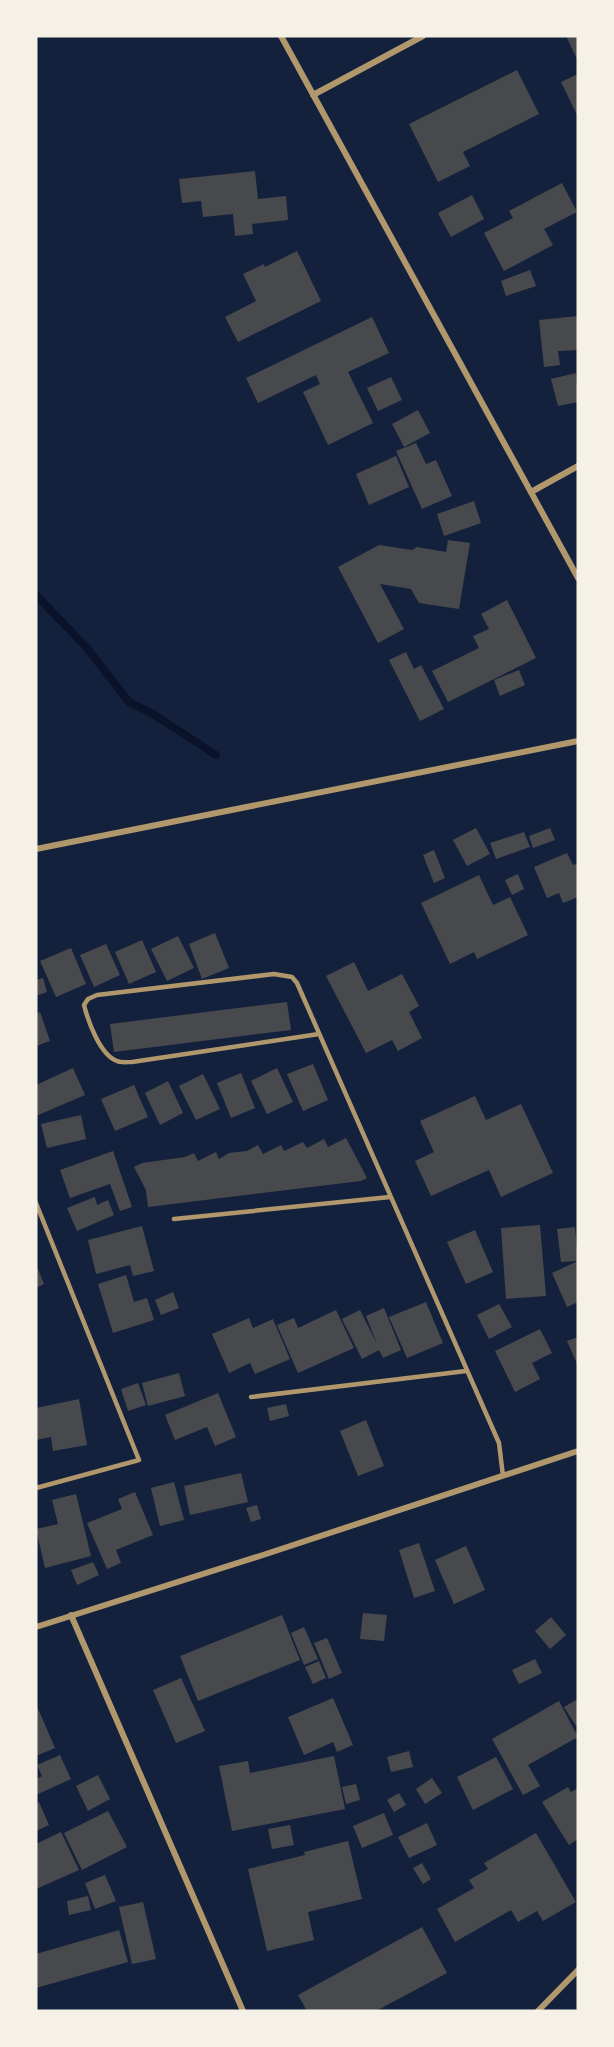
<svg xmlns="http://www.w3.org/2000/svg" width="614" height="2047" font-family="'DejaVu Sans',sans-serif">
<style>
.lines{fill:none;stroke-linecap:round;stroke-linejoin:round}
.stream{stroke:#0b132b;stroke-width:8}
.building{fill:#48494c}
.service{stroke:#b1986c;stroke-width:4.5}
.minor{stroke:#b1986c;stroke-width:6}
</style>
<rect width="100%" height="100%" fill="#14213d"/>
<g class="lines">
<polyline class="stream" points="36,595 87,648 129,702 153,714 216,755"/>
</g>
<g class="building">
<polygon points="566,36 578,36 578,61"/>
<polygon points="517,70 539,114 463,152 470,166 438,182 409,124"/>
<polygon points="578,74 578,117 561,82"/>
<polygon points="255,171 258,199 286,196 288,220 252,224 253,234 235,236 233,214 203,217 201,201 182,203 179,179"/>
<polygon points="562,183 577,212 544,229 553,245 504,271 484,233 513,218 509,211"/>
<polygon points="472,195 484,219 451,237 438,213"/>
<polygon points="297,251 321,301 238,342 225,317 256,301 243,274 264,264 265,267"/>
<polygon points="530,270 536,286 506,296 501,281"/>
<polygon points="578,316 578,350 558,351 560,365 544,367 539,320"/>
<polygon points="372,317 389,353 348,372 373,423 328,445 303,392 320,384 316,375 258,403 246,378"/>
<polygon points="576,373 578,402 558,406 551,379"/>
<polygon points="391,377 402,400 378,411 367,388"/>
<polygon points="418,410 430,433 404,447 392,424"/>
<polygon points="416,443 426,464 436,460 452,496 422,509 396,451"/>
<polygon points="396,456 409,487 369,505 356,474"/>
<polygon points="474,501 481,523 444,536 437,514"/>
<polygon points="448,540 470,543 459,609 419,603 411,589 380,584 404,629 378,643 338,567 379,545 412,550 417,547 446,552"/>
<polygon points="507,600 536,658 448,702 432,671 479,648 473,636 489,629 481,614"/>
<polygon points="406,652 414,669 421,665 444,709 420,721 389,660"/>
<polygon points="519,670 525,685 500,696 494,680"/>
<polygon points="476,828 490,854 467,866 453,840"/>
<polygon points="550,828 555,840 533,848 529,836"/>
<polygon points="524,832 530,847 496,859 490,843"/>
<polygon points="434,850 445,878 434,883 423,855"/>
<polygon points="567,853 573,865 578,863 578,897 563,903 559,893 547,898 534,867"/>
<polygon points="518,874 524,889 512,895 505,880"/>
<polygon points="479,875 493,905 510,897 528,935 477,959 474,952 450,964 421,903"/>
<polygon points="215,933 229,968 202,979 189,944"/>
<polygon points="178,936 194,968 167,981 151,949"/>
<polygon points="142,940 156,972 129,984 115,952"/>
<polygon points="106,944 120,975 94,987 80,955"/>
<polygon points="71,948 86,984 56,997 40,961"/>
<polygon points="354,962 368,991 402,974 419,1006 409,1012 422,1038 398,1051 392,1040 366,1053 326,976"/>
<polygon points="43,978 47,992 36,996 36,980"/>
<polygon points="287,1002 291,1030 114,1052 110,1024"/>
<polygon points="40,1012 50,1041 36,1046 36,1014"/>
<polygon points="313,1064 328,1100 303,1111 287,1074"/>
<polygon points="73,1068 85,1095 36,1116 36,1085"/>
<polygon points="277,1068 293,1102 267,1114 251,1081"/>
<polygon points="241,1073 255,1108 231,1118 217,1083"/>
<polygon points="203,1074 220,1109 196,1120 179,1086"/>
<polygon points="168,1081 183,1113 160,1125 145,1093"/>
<polygon points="134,1085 148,1117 115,1131 101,1099"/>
<polygon points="475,1096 486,1120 521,1104 553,1173 501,1197 489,1170 431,1196 415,1161 434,1152 420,1121"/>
<polygon points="81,1115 86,1139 47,1148 41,1124"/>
<polygon points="346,1138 367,1178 361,1181 148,1207 146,1190 134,1167 142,1163 185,1157 194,1153 198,1161 216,1152 219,1159 229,1153 247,1151 258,1145 263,1154 281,1145 284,1151 303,1142 307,1148 324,1139 328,1147"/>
<polygon points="113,1151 132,1207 120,1211 110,1184 70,1198 60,1170"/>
<polygon points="95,1197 97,1205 108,1200 114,1215 77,1231 67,1208"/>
<polygon points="540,1225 546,1296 506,1299 501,1228"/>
<polygon points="142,1226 154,1271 133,1276 130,1265 96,1274 88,1240"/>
<polygon points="575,1227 578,1261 561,1262 557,1229"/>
<polygon points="475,1230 493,1272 466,1284 447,1242"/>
<polygon points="578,1261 578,1302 567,1307 552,1273"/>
<polygon points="36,1264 44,1284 36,1288"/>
<polygon points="126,1275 134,1302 147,1298 154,1320 113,1333 98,1284"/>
<polygon points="173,1292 179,1308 161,1315 155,1300"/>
<polygon points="426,1302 443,1343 407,1358 389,1317"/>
<polygon points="499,1304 512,1327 489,1339 477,1315"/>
<polygon points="384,1308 401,1350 383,1358 379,1350 362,1359 342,1319 360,1310 377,1344 366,1316"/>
<polygon points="336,1310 354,1348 298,1373 277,1325 294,1318 298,1328"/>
<polygon points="249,1318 253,1328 273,1319 290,1359 255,1374 250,1363 229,1373 212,1334"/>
<polygon points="540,1329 552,1353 532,1363 540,1379 515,1392 495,1351"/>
<polygon points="578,1337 578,1366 567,1341"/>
<polygon points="179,1373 185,1396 148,1406 142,1383"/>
<polygon points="138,1383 146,1405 128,1411 121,1389"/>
<polygon points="218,1393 236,1437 215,1446 207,1427 175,1440 165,1415"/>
<polygon points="79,1399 87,1445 53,1451 51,1437 36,1440 36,1408"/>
<polygon points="286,1404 289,1416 270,1421 267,1408"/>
<polygon points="366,1420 384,1466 358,1476 340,1431"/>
<polygon points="241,1473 248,1502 190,1515 184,1486"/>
<polygon points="174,1482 184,1520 160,1526 151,1488"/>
<polygon points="135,1492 153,1535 116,1550 121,1563 107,1569 87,1523 122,1509 118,1499"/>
<polygon points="76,1494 91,1556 45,1568 36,1529 58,1524 52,1500"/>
<polygon points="257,1505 261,1519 251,1522 246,1508"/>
<polygon points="419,1543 435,1591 414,1598 399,1550"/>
<polygon points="466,1546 485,1590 454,1604 435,1560"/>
<polygon points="93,1562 99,1575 77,1585 71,1570"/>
<polygon points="363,1613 387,1615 384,1641 360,1639"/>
<polygon points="282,1615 300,1660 198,1701 180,1656"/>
<polygon points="551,1617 566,1635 550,1649 535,1631"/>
<polygon points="304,1627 318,1659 304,1665 291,1633"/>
<polygon points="327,1638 342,1673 329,1679 314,1643"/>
<polygon points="535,1659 542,1673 519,1684 512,1670"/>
<polygon points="319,1661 326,1678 313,1684 305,1667"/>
<polygon points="181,1678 205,1731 176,1743 153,1690"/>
<polygon points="333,1698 353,1745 337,1752 333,1742 304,1755 288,1717"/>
<polygon points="578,1699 578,1725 576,1726 564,1707"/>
<polygon points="559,1701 578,1737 528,1765 540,1786 523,1795 492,1739"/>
<polygon points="36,1704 55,1748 36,1756"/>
<polygon points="409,1751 413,1767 391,1772 387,1757"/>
<polygon points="60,1755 71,1779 36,1795 36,1779 42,1776 37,1765"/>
<polygon points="334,1756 345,1809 232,1831 219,1766 248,1761 250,1773"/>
<polygon points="496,1757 513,1789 473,1810 457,1777"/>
<polygon points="98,1775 110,1799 88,1811 76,1786"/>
<polygon points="432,1778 442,1793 425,1804 416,1789"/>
<polygon points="356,1784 360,1800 346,1804 342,1787"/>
<polygon points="568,1787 571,1792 578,1788 578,1839 569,1845 542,1802"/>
<polygon points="399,1793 406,1805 394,1812 387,1800"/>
<polygon points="39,1802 49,1825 36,1831 36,1803"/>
<polygon points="108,1811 127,1847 82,1870 64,1833"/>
<polygon points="384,1813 393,1835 362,1848 353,1826"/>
<polygon points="427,1823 437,1845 409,1858 398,1837"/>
<polygon points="290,1825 294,1845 272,1849 268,1829"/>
<polygon points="61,1832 79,1870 36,1889 36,1844"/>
<polygon points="536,1833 576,1902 543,1921 537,1911 518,1922 511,1910 455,1942 437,1909 474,1888 469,1880 488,1869 484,1863"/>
<polygon points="348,1841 362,1899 308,1912 314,1940 267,1951 248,1869 305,1855 304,1852"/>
<polygon points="422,1863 431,1879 423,1884 413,1868"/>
<polygon points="105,1875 116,1901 95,1909 85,1883"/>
<polygon points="88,1896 91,1910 69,1915 67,1901"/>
<polygon points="143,1902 156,1959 132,1964 119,1907"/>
<polygon points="422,1927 447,1973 376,2011 307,2011 298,1995"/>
<polygon points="119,1930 128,1962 36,1988 36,1954"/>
</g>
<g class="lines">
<g class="service">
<path d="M319,1034l-187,28c-5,0 -11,1 -15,-1 -17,-6 -29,-40 -33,-56l4,-6 9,-4 177,-21 18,3 5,6 202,460 4,33"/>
<polyline points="36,1203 139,1460 36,1488"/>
<polyline points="174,1219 390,1197"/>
<polyline points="251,1397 466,1371"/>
</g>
<g class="minor">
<polyline points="281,36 578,578"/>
<polyline points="313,95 423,36"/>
<polyline points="531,492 578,466"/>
<polyline points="36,849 578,741"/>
<polyline points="71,1615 243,2011"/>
<polyline points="36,1627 263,1555 578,1451"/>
<polyline points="538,2011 578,1970"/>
</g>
</g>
<rect width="614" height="2047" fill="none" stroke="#f6f1e7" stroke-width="75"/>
</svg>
